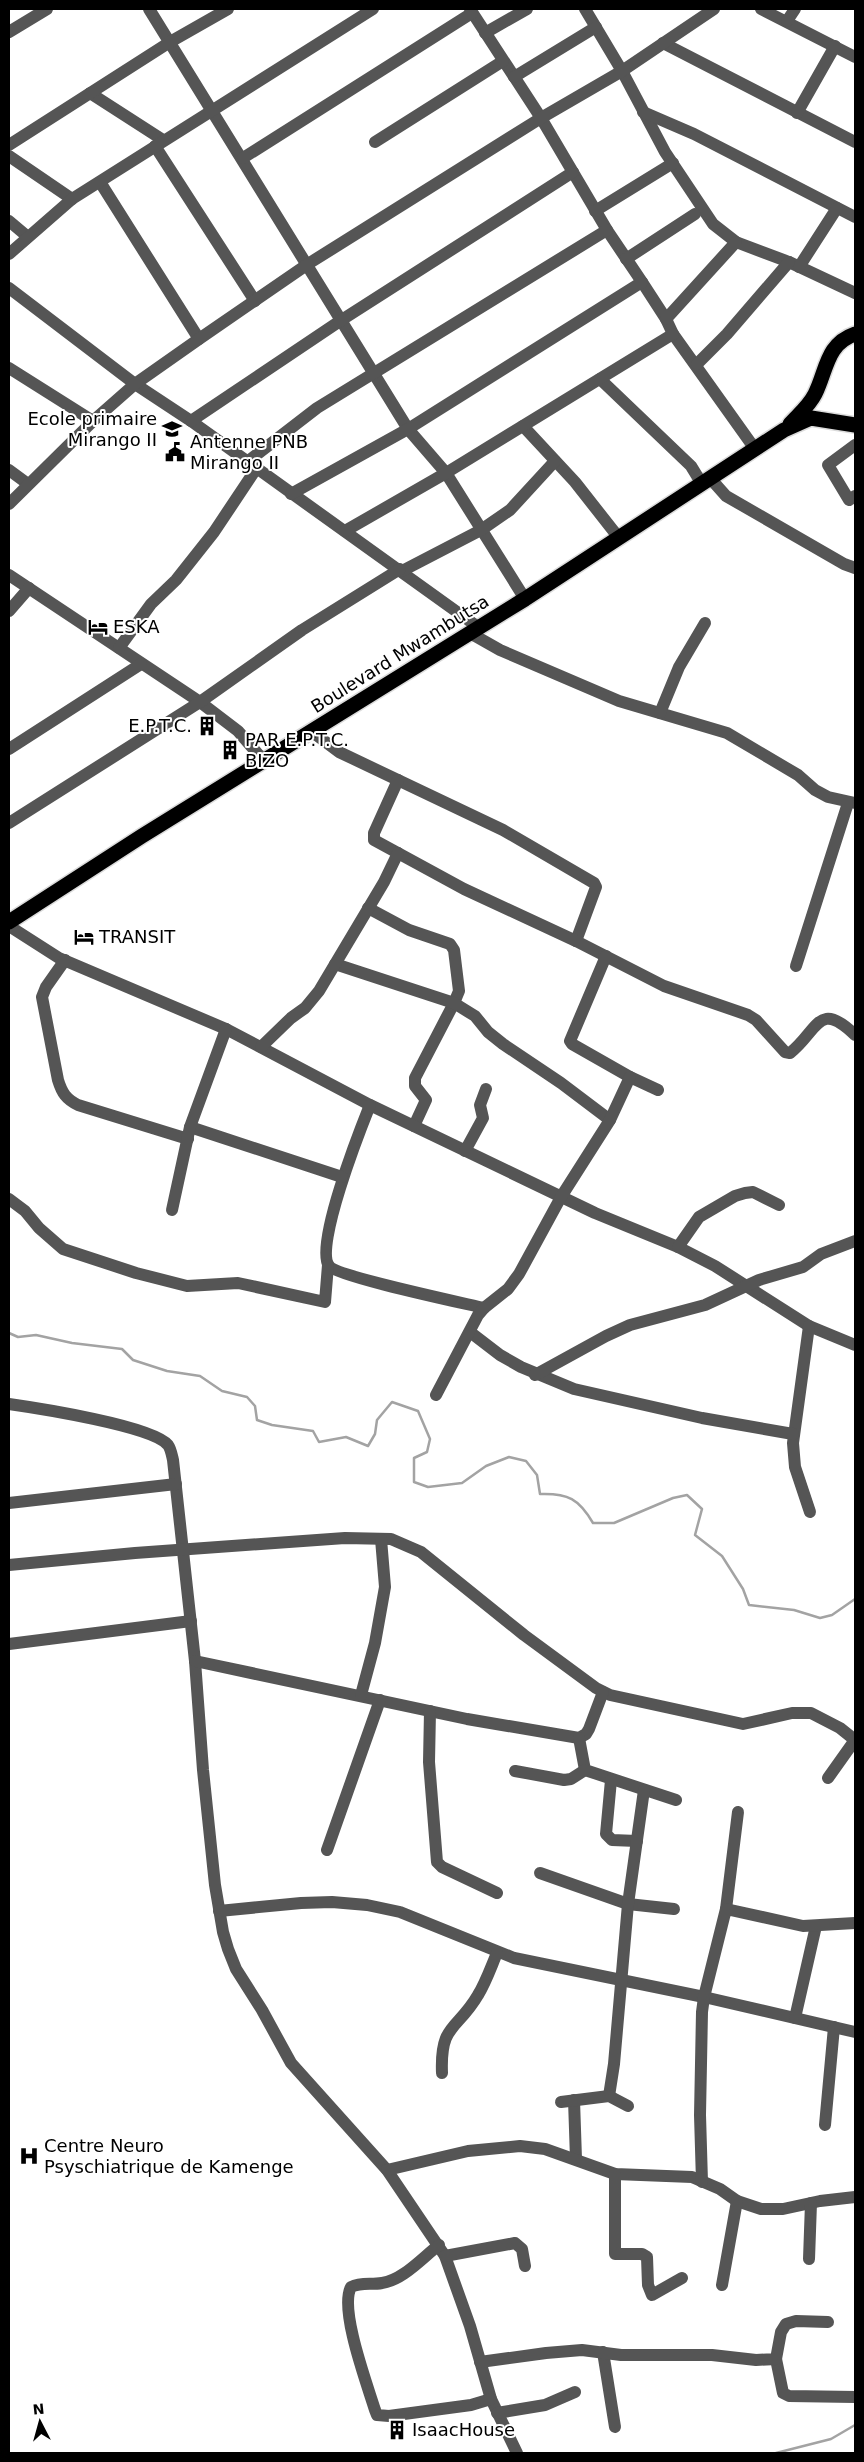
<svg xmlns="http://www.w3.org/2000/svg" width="864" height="2462" font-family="'DejaVu Sans',sans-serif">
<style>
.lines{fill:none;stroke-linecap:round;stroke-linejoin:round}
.stream{stroke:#a3a3a3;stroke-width:2.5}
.highway-casing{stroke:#dbdbdb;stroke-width:18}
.minor{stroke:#555;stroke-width:12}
.highway{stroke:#000;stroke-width:15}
.labels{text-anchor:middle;stroke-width:4;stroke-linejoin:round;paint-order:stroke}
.poi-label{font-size:18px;fill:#000;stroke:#fff;text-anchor:start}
.street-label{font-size:18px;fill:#000;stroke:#fff}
</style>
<rect width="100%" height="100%" fill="#fff"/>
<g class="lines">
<g class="stream">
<path d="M9,1333l9,4 18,-2 36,8 50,6 11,11 34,11 33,5 22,15 25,6 8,9 2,14 15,5 41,6 6,11 27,-5 22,9 7,-12 2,-14 15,-18 26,9 12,28 -3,13 -13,6v24l14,5 34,-4 24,-17 23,-9 17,4 11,14 3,19c28,-1 39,5 53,29h21l59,-25 14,-3 15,14 -7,26 27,21 21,33 6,16 45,5 26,8 12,-3 23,-16"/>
<polyline points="776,2453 831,2439 855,2425"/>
</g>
<defs>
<g id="highway">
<path d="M790,424c9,-10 19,-18 25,-30 12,-24 11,-50 40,-60"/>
<polyline points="9,922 142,836 525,599 784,430 811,418 855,425"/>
</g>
</defs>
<use href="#highway" class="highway-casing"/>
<g class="minor">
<polyline points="149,9 408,429 446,473 525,599"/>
<polyline points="470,9 541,118 607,230 642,282 666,319 673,334 755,449"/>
<polyline points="585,9 622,71 665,152 713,224 736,242 789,262 855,293"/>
<polyline points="761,9 855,57"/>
<polyline points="787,21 795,9"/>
<polyline points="9,32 47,9"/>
<polyline points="485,33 527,9"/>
<polyline points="663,43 855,142"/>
<polyline points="514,77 596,27"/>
<polyline points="90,93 163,140"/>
<polyline points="643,112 694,134 855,217"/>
<polyline points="797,113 835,46"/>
<polyline points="375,142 503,61"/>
<polyline points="9,145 170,42 228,9"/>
<polyline points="155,146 255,301"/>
<polyline points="9,156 72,199"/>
<polyline points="243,158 472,13"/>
<polyline points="100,182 199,339"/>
<polyline points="595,211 673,163"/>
<polyline points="9,221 28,237"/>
<polyline points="9,254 72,199 373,9"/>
<polyline points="626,259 695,214"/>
<polyline points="799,267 837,208"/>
<polyline points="9,288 135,384 191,421 478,627"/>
<polyline points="666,319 736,242"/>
<polyline points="697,364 727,334 789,262"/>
<polyline points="9,368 93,421"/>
<polyline points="600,379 691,466 702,484"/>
<polyline points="191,421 340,321 573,172"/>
<polyline points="523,426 575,482 619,538"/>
<polyline points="855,445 828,465 849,500 855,496"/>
<polyline points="247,462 317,408 607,230"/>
<polyline points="9,470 28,484"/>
<polyline points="710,478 726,496 844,564 855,568"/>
<polyline points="291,494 408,429 642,282"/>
<polyline points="9,504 93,421 135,384 199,339 308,264 541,118 622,71 714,9"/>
<polyline points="345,531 446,473 673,334"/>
<polyline points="402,571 481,530 510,510 555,461"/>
<polyline points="9,575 200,702 238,731 263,760"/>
<polyline points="9,611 29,588"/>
<polyline points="470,633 500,650 619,701 727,733 798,775 815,790 828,797 855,803"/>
<polyline points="119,648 151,604 176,580 214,532 256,469"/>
<polyline points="660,713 679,667 705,623"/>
<polyline points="311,731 339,752 503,830 594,883 596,887 576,941"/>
<polyline points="9,749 141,664"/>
<path d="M398,780l-24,53v7l90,49 112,52 88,45 84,29 8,5 29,32 5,1c28,-22 28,-54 65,-18"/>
<polyline points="9,823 200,702 302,630 400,569"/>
<polyline points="368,908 409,930 450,944 454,950 459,991 454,1003 415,1078 415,1086 426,1100 414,1126"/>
<polyline points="9,926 59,958 226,1029 370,1105 595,1213 678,1247 715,1266 809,1326 855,1345"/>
<polyline points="606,956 570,1041 572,1044 630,1077 658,1090"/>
<path d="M65,960l-19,27 -4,10 16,83c4,13 8,19 20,25l110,34"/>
<polyline points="335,964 454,1003 475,1016 488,1032 503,1044 561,1083 610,1120"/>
<polyline points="796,966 848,803"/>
<polyline points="261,1047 291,1018 305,1008 319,991 384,882 398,853"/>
<path d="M370,1105c-10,25 -56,142 -41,161 7,10 134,37 155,42"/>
<polyline points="190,1127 342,1177"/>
<polyline points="465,1151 483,1118 480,1105 486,1089"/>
<polyline points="9,1199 25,1211 39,1228 63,1249 136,1273 187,1286 238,1283 325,1302 328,1265"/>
<polyline points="172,1210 190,1127 226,1029"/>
<polyline points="678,1247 699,1217 735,1196 745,1193 753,1192 779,1205"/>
<polyline points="809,1326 793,1443 795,1467 810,1512"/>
<polyline points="470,1332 500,1355 521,1367 574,1389 702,1418 793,1434"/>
<polyline points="535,1375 606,1336 630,1325 705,1305 759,1280 803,1267 821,1254 855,1241"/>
<polyline points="436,1395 478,1315 484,1308 508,1289 519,1274 561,1197 610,1120 630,1077"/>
<path d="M9,1404c28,4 144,22 159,41 3,4 4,11 5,15l22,201 8,109 12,115 8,47 5,17 8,20 26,41 29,53 96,107 58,86 25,70 21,73 26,54"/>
<polyline points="9,1503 176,1484"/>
<polyline points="9,1565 135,1553 345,1538 391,1539 421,1552 524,1635 596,1688 610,1695 743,1724 792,1713 811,1713 840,1728 855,1740"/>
<polyline points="9,1644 191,1621"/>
<polyline points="195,1661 467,1719 579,1738 586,1734 589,1729 603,1692"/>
<polyline points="361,1695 375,1643 385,1587 381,1539"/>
<polyline points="430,1711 429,1762 437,1862 442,1867 497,1893"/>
<polyline points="579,1738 585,1770 676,1800"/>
<polyline points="515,1771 564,1780 571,1779 585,1770"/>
<polyline points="828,1778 855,1740"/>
<polyline points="611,1780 606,1834 612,1840 637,1841"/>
<polyline points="327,1850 380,1700"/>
<polyline points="540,1873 628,1904 674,1909"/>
<polyline points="726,1909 738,1812"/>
<polyline points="219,1911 301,1903 332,1902 367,1905 400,1912 514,1958 704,1997 855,2032"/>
<polyline points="795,2018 816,1926"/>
<path d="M442,2073c-2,-50 15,-42 36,-78 8,-13 13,-28 19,-42"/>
<polyline points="609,2096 614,2064 628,1904 644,1790"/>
<polyline points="574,2100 576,2159"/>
<polyline points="561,2102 609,2096 628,2106"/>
<polyline points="825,2125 834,2027"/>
<polyline points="387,2170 468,2151 520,2146 545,2149 615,2174 692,2177 720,2189 737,2201 761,2209 783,2209 820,2201 855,2197"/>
<polyline points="615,2174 615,2254 642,2254 647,2257 648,2285 652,2295 682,2278"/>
<polyline points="702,2182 700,2115 702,2012 704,1997 726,1909 803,1926 855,1923"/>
<path d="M439,2245c-17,13 -36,35 -57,38 -11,2 -21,-1 -31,4 -12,22 16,97 24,123l2,5 12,1 82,-11 20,-6"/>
<polyline points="445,2256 515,2243 522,2249 525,2266"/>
<polyline points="809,2259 811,2203"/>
<polyline points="722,2285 737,2201"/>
<polyline points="603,2352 615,2427"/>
<polyline points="776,2359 783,2393 789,2396 855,2397"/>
<polyline points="480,2362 546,2353 582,2350 621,2355 712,2355 756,2360 776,2359 781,2332 786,2324 796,2321 828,2322"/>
<polyline points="497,2413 545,2405 575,2392"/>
</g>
<use href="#highway" class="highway"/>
</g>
<defs>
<symbol id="school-bare" viewBox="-9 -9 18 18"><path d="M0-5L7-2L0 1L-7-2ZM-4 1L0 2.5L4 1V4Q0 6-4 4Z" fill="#000" stroke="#fff" stroke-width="2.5" paint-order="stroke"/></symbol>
<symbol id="civic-bare" viewBox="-9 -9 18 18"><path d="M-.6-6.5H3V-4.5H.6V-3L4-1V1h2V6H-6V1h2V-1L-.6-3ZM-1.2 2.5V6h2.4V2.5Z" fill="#000" stroke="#fff" stroke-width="2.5" paint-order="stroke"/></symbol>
<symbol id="hotel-bare" viewBox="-9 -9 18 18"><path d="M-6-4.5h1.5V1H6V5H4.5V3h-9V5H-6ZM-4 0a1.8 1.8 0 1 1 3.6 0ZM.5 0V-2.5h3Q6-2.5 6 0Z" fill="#000" stroke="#fff" stroke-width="2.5" paint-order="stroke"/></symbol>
<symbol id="building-bare" viewBox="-9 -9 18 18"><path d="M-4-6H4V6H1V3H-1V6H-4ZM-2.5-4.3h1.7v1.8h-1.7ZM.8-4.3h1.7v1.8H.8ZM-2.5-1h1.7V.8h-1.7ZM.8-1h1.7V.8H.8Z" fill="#000" stroke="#fff" stroke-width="2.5" paint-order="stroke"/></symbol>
<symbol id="hospital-bare" viewBox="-9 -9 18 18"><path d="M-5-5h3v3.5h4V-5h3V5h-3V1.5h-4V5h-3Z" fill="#000" stroke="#fff" stroke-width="2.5" paint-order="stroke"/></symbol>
</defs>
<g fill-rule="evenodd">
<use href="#school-bare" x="158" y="415" width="28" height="28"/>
<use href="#civic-bare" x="161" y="438" width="28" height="28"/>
<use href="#hotel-bare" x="84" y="613" width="28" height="28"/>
<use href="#building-bare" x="193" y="712" width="28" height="28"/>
<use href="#building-bare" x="216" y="736" width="28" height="28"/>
<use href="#hotel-bare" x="70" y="923" width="28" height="28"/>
<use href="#hospital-bare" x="15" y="2142" width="28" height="28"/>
<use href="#building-bare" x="383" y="2416" width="28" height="28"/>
</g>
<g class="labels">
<g class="poi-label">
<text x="157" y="425" text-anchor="end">Ecole primaire<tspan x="157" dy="21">Mirango II</tspan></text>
<text x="190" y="448">Antenne PNB<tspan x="190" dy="21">Mirango II</tspan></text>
<text x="113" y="633">ESKA</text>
<text x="192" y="732" text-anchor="end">E.P.T.C.</text>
<text x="245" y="746">PAR E.P.T.C.<tspan x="245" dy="21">BIZO</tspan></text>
<text x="99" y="943">TRANSIT</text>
<text x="44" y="2152">Centre Neuro<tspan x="44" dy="21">Psyschiatrique de Kamenge</tspan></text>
<text x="412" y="2436">IsaacHouse</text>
</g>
<g class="street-label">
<text transform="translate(400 654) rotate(-32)" y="6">Boulevard Mwambutsa</text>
</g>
</g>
<rect width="864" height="2462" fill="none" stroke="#000000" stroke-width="20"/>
<g transform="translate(40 2422) rotate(354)" stroke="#ffffff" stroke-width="4" paint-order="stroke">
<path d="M0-4L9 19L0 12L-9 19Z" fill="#000000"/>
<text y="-8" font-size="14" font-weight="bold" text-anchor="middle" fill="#000000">N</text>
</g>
</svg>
